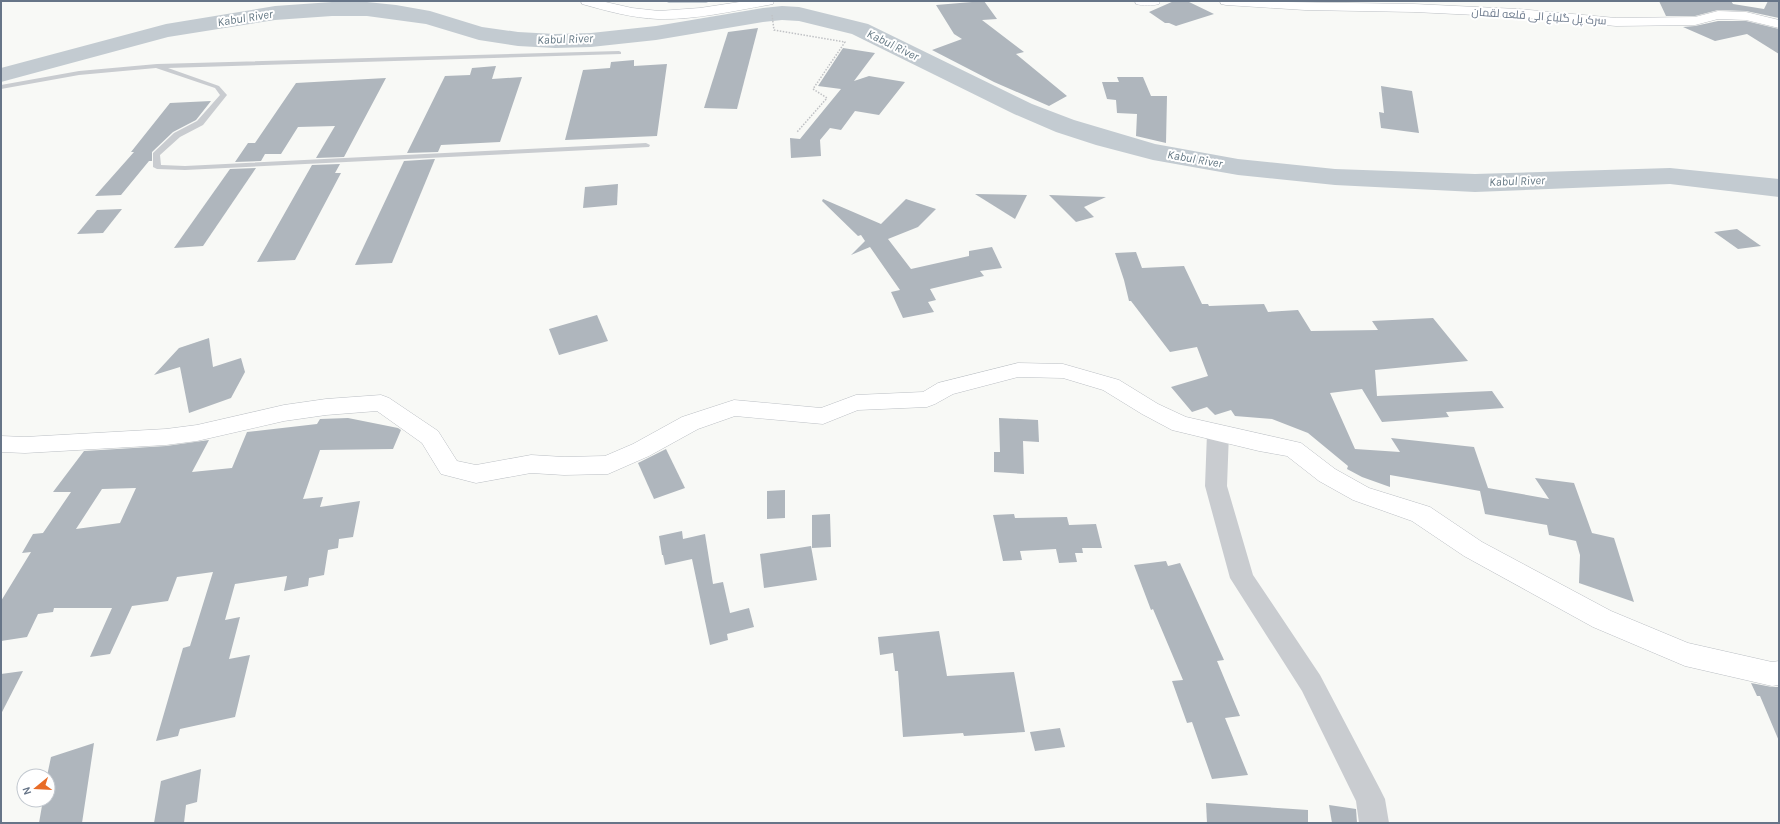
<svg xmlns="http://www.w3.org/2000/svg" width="1780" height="824" font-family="Karla,Cairo,sans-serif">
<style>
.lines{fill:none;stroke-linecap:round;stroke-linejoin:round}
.stream{stroke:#c3cbd1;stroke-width:4}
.river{fill:#c3cbd1;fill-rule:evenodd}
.building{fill:#afb6bd;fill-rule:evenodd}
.secondary-casing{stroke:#bbbfc4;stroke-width:1}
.path{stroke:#c0c2c5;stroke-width:1.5;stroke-dasharray:1.5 1.5;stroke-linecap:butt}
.lane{fill:#c9ccd0;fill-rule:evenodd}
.street{fill:#c9ccd0;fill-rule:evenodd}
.secondary{fill:#fff;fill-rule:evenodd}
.labels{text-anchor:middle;stroke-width:4;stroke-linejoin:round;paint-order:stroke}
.far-street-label{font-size:11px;fill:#677588;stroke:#fff}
.far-water-label{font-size:12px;font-style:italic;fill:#637783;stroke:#fff}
</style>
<rect width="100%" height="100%" fill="#f8f9f6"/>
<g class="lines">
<polyline class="stream" points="669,1 706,1"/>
<polygon class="river" points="332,2 367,2 396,5 430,11 482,27 518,32 555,34 591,33 656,26 763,8 782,6 799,7 868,24 1032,104 1074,120 1155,144 1238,159 1335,169 1475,174 1670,168 1779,179 1779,197 1670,184 1475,192 1335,185 1238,175 1153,160 1096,145 1056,132 1014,114 852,34 799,21 782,20 763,22 656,40 591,47 555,48 518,46 479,40 426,24 367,16 332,16 275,20 168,37 1,82 1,68 166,24 275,6"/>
</g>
<g class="building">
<polygon points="984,1 997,19 982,20 1024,52 1016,54 1067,96 1049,106 994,82 932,50 962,39 954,34 936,5"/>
<polygon points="1174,1 1187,1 1214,14 1176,26 1169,23 1165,23 1149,12"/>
<polygon points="1659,1 1731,1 1733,4 1764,9 1768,1 1779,1 1779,18 1746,11 1718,10 1695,16 1666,16"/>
<polygon points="1718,21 1746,21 1779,29 1779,54 1747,34 1715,41 1683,27 1695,26"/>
<polygon points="758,28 737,109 704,108 728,32"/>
<polygon points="843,48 875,53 854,81 869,76 905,82 879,115 855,111 841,130 830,128 820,140 821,156 791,158 790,138 800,139 841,89 818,86"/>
<polygon points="634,60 634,66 667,64 657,136 565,140 583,70 610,68 611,62"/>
<polygon points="496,66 492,79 522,77 500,142 441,145 438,152 407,153 445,76 470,75 472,68"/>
<polygon points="1117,77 1143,77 1151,96 1167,96 1166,143 1136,136 1137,114 1117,113 1116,100 1107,99 1102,82 1119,82"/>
<polygon points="386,78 344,157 316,158 335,126 298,127 281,154 265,154 261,161 235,162 248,143 255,143 296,83"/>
<polygon points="1381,86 1412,91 1419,133 1381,128 1379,112 1384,113"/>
<polygon points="211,101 196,120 173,132 152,152 152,161 149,161 121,195 95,196 134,152 131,152 170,103"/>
<polygon points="435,159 392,263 355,265 404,161"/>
<polygon points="340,164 335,173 341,173 295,260 257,262 312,165"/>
<polygon points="256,168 203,246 174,248 230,169"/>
<polygon points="618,184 617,205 583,208 585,187"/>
<polygon points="975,194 1027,195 1015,219"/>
<polygon points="1049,195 1106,197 1084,207 1094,217 1076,222"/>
<polygon points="823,199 881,224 906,199 936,209 918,227 888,239 911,269 969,256 969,251 992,247 1002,268 980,271 984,276 930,289 936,300 928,302 934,312 903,318 891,292 900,290 870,247 851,255 865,241 861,235 858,236 822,201"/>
<polygon points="122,209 103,233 77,234 97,210"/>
<polygon points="1737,229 1761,246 1738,249 1714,232"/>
<polygon points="1136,252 1142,268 1184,266 1202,304 1208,304 1209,306 1264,304 1268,312 1298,310 1311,331 1378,330 1372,321 1433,318 1468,361 1375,370 1377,396 1492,391 1504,408 1446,412 1449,417 1382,422 1362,389 1330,393 1355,449 1400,452 1391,438 1474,447 1488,488 1549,499 1535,478 1574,483 1592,533 1614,538 1634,602 1579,583 1580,555 1576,541 1549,535 1547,525 1485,514 1480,491 1390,475 1390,487 1362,477 1347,469 1348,466 1308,433 1272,419 1235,416 1231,410 1215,415 1207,407 1192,412 1171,387 1208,376 1197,347 1170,352 1131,301 1129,301 1124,280 1115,253"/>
<polygon points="597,315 608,341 559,355 549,329"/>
<polygon points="209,338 213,367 241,358 245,372 231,398 189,413 180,367 154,375 179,348"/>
<path d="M348,418l50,10 3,2 -8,19 -73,1 -17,49 20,-2 -3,10 40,-6 -7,36 -14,2 -1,9 -10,2 -4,25 -15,3 -1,8 -24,5 3,-15 -52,8 -10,36 15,-3 -11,42 21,-4 -15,62 -55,12 -2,7 -22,5 27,-93 7,-2 23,-74 -36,5 -9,24 -36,5 -22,48 -20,3 22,-49h-58l-1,4 -15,2 -11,23 -26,4v-40l30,-49 -9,1 11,-19 10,-1 28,-41h-18l31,-41 82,-5 43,-6 -17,32 40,-4 15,-36 70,-8 3,-5zM136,488l-16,35 -44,6 26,-40z"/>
<polygon points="999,418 1038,420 1039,442 1023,441 1024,474 994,472 994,452 1000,452"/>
<polygon points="666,449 685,488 654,499 638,463"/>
<polygon points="785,490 785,518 767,519 767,491"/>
<polygon points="830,514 831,547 812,548 812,515"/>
<polygon points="1014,514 1015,518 1067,517 1069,525 1096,524 1102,548 1082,548 1083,553 1075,553 1077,562 1059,563 1056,549 1020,551 1022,560 1003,561 993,515"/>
<polygon points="682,531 683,539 705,534 713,584 723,582 730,613 749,608 754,627 727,634 728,640 710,645 692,559 665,565 663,555 662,555 659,536"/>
<polygon points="811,546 817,580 764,588 760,554"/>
<polygon points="1166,561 1168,566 1180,563 1224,660 1217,661 1240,716 1225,718 1248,775 1212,779 1192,722 1187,723 1172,681 1183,680 1153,609 1151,610 1134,565"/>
<polygon points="939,631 947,676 1014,672 1025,732 964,736 963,733 903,737 898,671 895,671 893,653 880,655 878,637"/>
<polygon points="23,671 1,714 1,674"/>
<polygon points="1751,683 1772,687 1779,687 1779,741 1760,696 1757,696"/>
<polygon points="1060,728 1065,747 1035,751 1030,732"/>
<polygon points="94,743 82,823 39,823 43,800 48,800 47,776 51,757"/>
<polygon points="201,769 197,802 186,805 184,823 154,823 161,781"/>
<polygon points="1206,803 1308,810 1308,823 1207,823"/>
<polygon points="1329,805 1356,809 1357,823 1332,823"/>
</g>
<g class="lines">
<defs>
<g id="secondary">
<path d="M581,1h20l31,7 27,3 41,-3 46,-7h28l-1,3 -5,1c-36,6 -73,15 -110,14 -26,-1 -51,-8 -76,-15z"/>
<path d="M1135,1h25l-1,3c-8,2 -15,2 -23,0z"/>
<polygon points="1220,1 1414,4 1518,9 1616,18 1695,17 1718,11 1746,12 1779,20 1779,28 1746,20 1718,19 1695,25 1616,26 1518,17 1414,12 1305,10 1226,5 1221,4"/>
<polygon points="1018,363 1063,364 1119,380 1158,404 1186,417 1301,443 1335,469 1369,488 1430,507 1482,542 1611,611 1688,643 1772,662 1779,661 1779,685 1772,686 1685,666 1593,627 1464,556 1412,521 1353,500 1319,481 1287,456 1259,451 1172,430 1142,414 1103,390 1063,378 1018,377 953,394 935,404 927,407 858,410 823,424 735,416 698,429 649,456 608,474 564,475 531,473 476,483 441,474 422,443 377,411 326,415 284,421 197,441 166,445 25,453 1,452 1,436 25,437 166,429 197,425 284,405 326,399 381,395 389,398 438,431 457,461 476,465 531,455 564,457 605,456 633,444 682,417 734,400 821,408 856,395 923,392 938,383"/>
</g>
</defs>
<use href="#secondary" class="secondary-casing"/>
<polyline class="path" points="772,15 774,30 845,42 813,89 827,98 797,132"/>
<polygon class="lane" points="619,51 621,52 621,54 168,68 219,86 227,95 203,125 180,137 160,155 161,165 185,166 646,143 650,145 649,147 185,170 157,169 153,167 153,153 174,133 197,121 220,95 215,88 156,68 79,75 1,89 1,85 79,71 157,64"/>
<polygon class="street" points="1218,425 1226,428 1229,433 1227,486 1253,575 1320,675 1380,789 1385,799 1389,823 1359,823 1356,801 1302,691 1230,578 1205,486 1207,433 1210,428"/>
<use href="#secondary" class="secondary"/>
</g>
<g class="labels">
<g class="far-street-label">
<text transform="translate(1539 16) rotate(4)" y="4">سرک پل گلباغ الی قلعه لقمان</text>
</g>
<g class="far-water-label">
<text transform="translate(245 18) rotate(-9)" y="4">Kabul River</text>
<text transform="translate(565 39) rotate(-2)" y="4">Kabul River</text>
<text transform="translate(893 45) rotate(26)" y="4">Kabul River</text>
<text transform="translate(1195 159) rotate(10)" y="4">Kabul River</text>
<text transform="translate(1517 181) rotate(-2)" y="4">Kabul River</text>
</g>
</g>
<rect width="1780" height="824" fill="none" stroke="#677588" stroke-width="4"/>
<g transform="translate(36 788) rotate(252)"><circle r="19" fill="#ffffff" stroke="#c2c8cf"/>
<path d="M0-3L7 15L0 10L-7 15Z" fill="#e86c27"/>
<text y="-6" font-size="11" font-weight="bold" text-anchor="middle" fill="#677588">N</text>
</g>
</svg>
